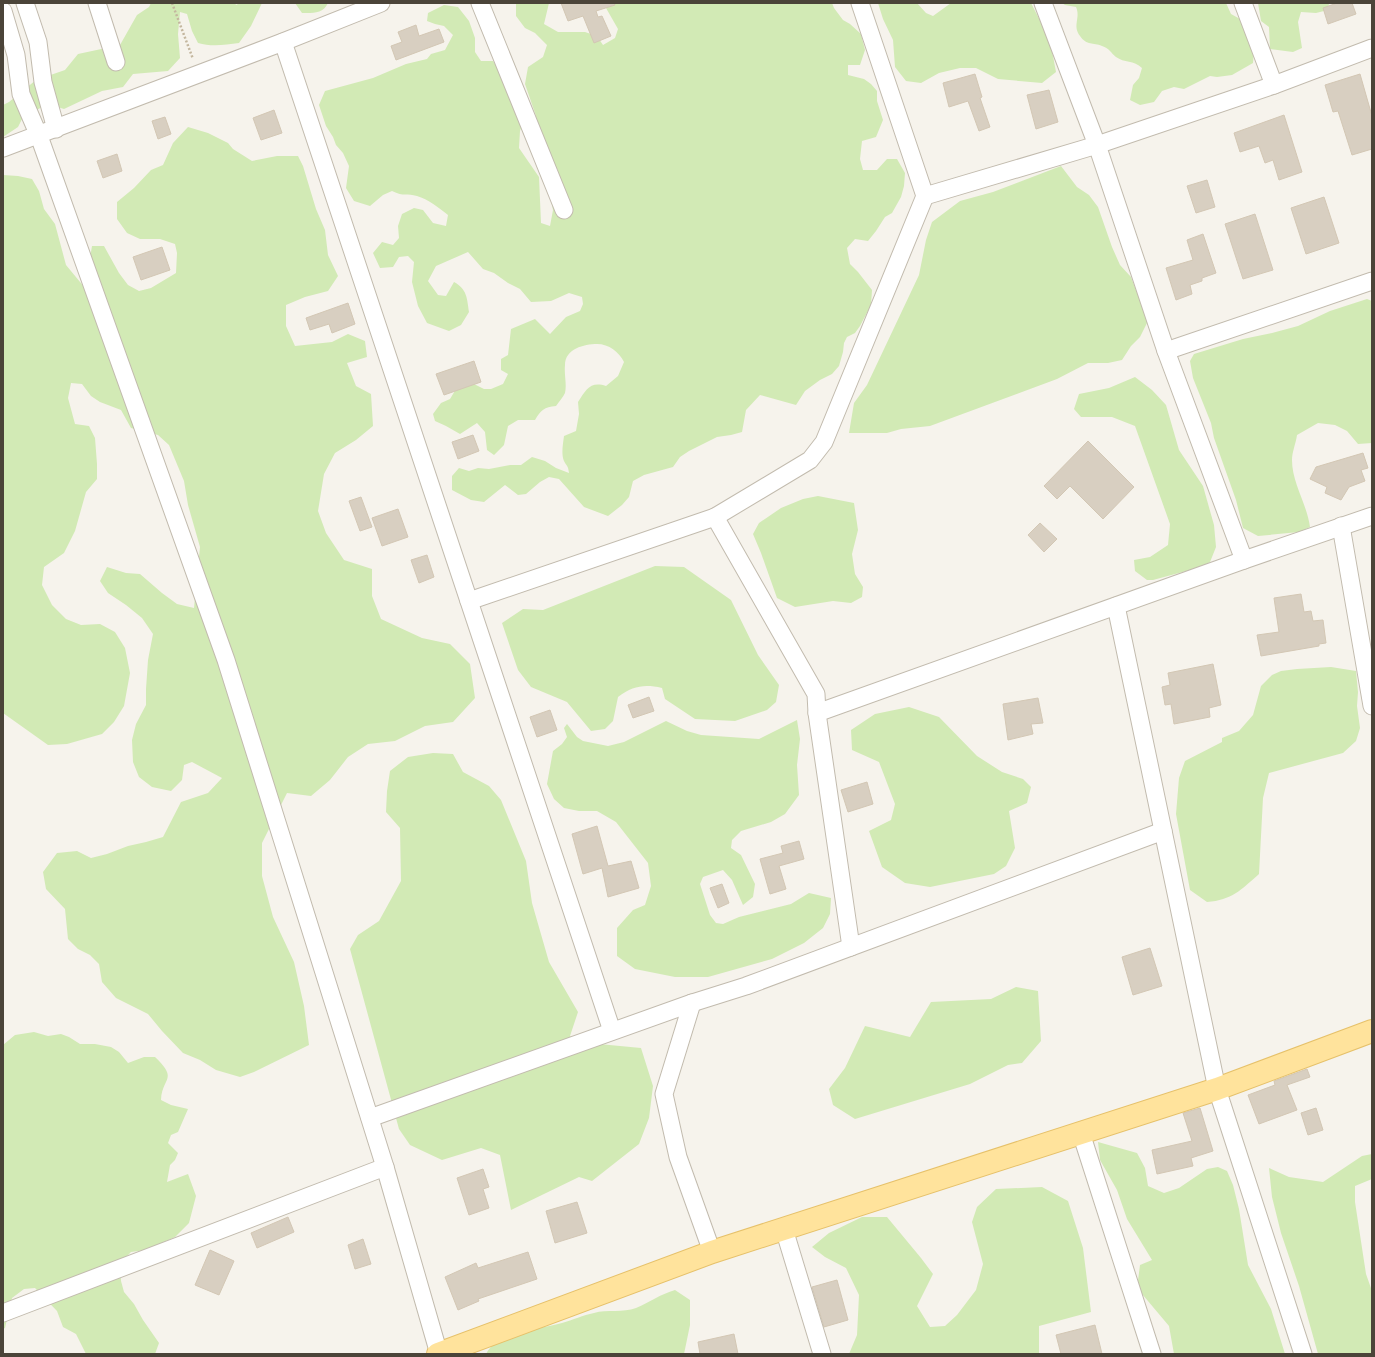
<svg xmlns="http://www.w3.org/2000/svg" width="1375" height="1357" font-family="'Fira Sans',sans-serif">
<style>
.green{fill:#d2eab5}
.building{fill:#d8cfc1;stroke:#d3c7b4}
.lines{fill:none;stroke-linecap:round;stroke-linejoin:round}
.minor-casing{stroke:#c2bbae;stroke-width:19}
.primary-casing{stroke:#e6c16a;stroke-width:24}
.path{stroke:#c4b79f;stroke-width:2.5;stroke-dasharray:2 2;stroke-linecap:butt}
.minor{stroke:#fff;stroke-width:17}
.primary{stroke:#ffe39c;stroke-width:22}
</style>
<rect width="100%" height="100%" fill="#f6f3ec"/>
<g class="green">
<path d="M151,3h84l1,2 4,-2h22l-11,23 -12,17c-14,2 -28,4 -41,0l-6,-12 -5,-17 -7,-2 -2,22 2,24 -12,13 -35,3 -10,13 -21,4 -38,18 -16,-5 -25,13 -5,10 -15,10v-32l6,-3 27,-22 29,-10 13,-16 42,-9 17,-30 12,-8z"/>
<path d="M295,3h33c-5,11 -15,10 -26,10z"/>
<path d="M516,3h33l-5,21 14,8h27l12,4 6,9 12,-7 3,-9 -12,-21 -7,-5h233l2,5 9,12 7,4 11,10 4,16 -5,15h-12v10l16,4 7,5 6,7v10l6,19 -7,17 -14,4 -2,18 3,11h14l10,-11h10l8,14 -1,13 -3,11 -9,16 -7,4 -9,14 -8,10 -13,-2 -8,9 3,16 8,8 14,18 -1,15 -11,21 -5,7 -8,4 -3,6 -1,9 -4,14 -7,8 -12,6 -15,11 -9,14 -36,-10 -14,15 -4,22 -11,3 -14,2 -28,14 -9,6 -7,10 -29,8 -11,6 -4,16 -7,8 -14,11 -24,-9 -25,-28 -10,-2 -9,5 -14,12 -8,1 -13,-10 -21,17 -13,-2 -19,-10v-14l7,-8 10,3 9,-3 11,1 21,-4h11l11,-8 13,4 11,7 13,5c-1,-8 -2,-6 -5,-12 -3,-7 -1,-17 0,-25l12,-5 3,-17 -1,-12c8,-12 12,-21 28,-16l12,-10 6,-14c-5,-10 -15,-18 -27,-18 -13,0 -32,5 -32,21 -1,10 2,19 0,28 -2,4 -6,9 -9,13 -12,1 -15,4 -21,14h-17l-10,6 -4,19 -10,10 -7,-5 -2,-18 -8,-9 -17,11 -14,-8 -11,-5 -2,-7 8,-11 9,-4 9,-15 11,-2 14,7h7l12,-5 5,-10 -7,-4v-11l7,-4 3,-26 24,-10 15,15 16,-17 14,-6 3,-7 -1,-7 -13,-4 -18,8 -20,1 -11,-13 -12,-6 -14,-10 -11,-4 -15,-17 -32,14 -8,15 10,14 8,1 8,-14c13,7 13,16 15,30l-8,13 -12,6 -22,-8 -9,-17 -6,-24 2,-20 -6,-6 -9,1 -6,10 -13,1 -7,-15 9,-11 11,3 6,-7 -1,-12 4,-12 12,-6 9,2 10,13 13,3 2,-11c-9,-7 -20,-16 -31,-19 -10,-3 -13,1 -25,-5l-9,4 -13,11 -16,-5 -8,-13 3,-22 -6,-13 -7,-8 -3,-8 -7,-11 -7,-21 6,-14 48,-13 33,-14 21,-5 4,-5 14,-4 8,-15 -9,-9 -9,-2 -8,-3 1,-8 16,-8 14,2 11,14 6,17v14l6,9h12l13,19 19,36 -5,15 -1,17 20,29 2,46 9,3 3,-16 -5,-25 10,-15 -12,-16 -8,-25 -2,-13 -11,-32 3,-17 15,-10 4,-12 -12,-12 -10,-5 -9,-12z"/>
<polygon points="878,3 917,3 926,13 933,16 951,3 1031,3 1050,40 1056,72 1042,83 998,79 976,68 960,68 939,73 921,83 906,81 895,67 893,40 883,19"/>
<path d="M1062,3h164l5,11 9,5 11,18 3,14 -1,12 -21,12 -15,2 -7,-1 -26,13 -10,-2 -12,4 -8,11 -14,3 -10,-5 3,-15 6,-7 3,-10c-8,-8 -18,-5 -26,-11 -5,-4 -7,-9 -14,-11 -9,-4 -15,0 -22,-10 -8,-11 1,-18 -4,-29l-11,-2z"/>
<polygon points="1258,3 1329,3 1328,10 1316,13 1301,12 1298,22 1302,48 1293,52 1270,49 1269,27 1261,21"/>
<polygon points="188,127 208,133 228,143 233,149 252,161 277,156 298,156 303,166 316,209 325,230 328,255 338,276 328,291 305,297 286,305 286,326 295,346 332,342 348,334 365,341 367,357 347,363 356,386 371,394 373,426 356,440 335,453 324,474 318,511 326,533 344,560 372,569 372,596 381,619 422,638 450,644 470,664 475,698 453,722 425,726 395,741 368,744 348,757 330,780 311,796 287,793 262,843 262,876 273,917 294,962 304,1006 309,1045 254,1072 240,1077 216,1070 200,1060 183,1053 162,1031 148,1014 116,998 102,982 99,964 90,955 78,949 68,939 65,909 46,889 43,872 57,853 77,851 91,858 107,854 128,846 146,842 163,837 181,802 208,793 222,778 192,762 184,765 182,780 171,791 152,787 139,777 133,762 132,740 136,724 146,705 146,689 148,660 153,634 142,618 126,605 108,593 100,581 107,567 126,573 140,574 162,593 177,604 194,608 200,547 188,505 184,481 169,445 158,435 131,428 121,410 100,402 91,396 82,384 71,383 68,398 75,424 89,426 95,438 97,464 97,479 86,492 75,531 64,553 44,567 42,585 52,605 66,619 81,625 100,624 115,632 125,648 130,673 124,706 114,722 102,734 67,744 48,745 3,713 3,175 18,176 32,179 39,191 44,209 55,224 66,265 85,288 92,246 104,246 119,273 128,285 139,291 151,288 176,273 177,253 175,244 160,239 140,239 127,233 117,219 117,202 134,188 151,170 163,165 173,143"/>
<polygon points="1061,166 1077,187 1089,195 1098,207 1112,247 1120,265 1131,277 1142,306 1149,319 1140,337 1131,346 1122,360 1108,363 1088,363 1057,379 930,426 901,429 887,433 849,433 854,403 867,385 919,275 926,240 932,222 960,201 993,192"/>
<path d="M1367,299l5,2v142l-14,1 -11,-13 -12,-6 -17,-2 -21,12c-1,8 -5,17 -5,25 0,23 15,44 18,67l-11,5 -41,4 -15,-8 -7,-28 -22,-62 -3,-15 -18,-45 -3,-17 4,-7 49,-15 29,-6 26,-7 32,-15z"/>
<polygon points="1135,377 1152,390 1166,405 1179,450 1203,486 1214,525 1216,547 1210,562 1201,567 1153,580 1147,580 1135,571 1134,560 1150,557 1168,545 1170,524 1135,426 1112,417 1081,417 1074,409 1079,394 1109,388"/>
<polygon points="818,496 854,503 858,530 852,554 855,574 863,587 862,597 851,603 833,601 795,607 777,598 761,553 753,534 759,523 781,508 803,499"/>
<path d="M655,566l29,1 47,33 27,55 21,30 -3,17 -9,8 -32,11 -40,-2 -30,-20 -3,-11c-18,-4 -29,-2 -44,9l-5,24 -8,8 -14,2 -24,-29 -36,-15 -13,-17 -16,-47 21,-14 20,1z"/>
<path d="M1331,667l25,4 2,21 -1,14 3,22 -4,13 -13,12 -74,20 -6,25 -4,76c-18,16 -27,26 -52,28l-17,-12 -14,-76 3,-36 6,-17 37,-19v-4l17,-7 14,-16 8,-29 11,-11 9,-4 16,-2z"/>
<polygon points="909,707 939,717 977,756 1002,772 1023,779 1031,787 1027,803 1009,811 1015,848 1006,866 994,874 930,887 905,883 882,867 869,831 891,820 895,804 879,762 852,750 851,730 875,714"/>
<polygon points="797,720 800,739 797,765 799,795 785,814 771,822 741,831 732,840 731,848 741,855 755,884 753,897 743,905 732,880 723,870 703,877 700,884 710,915 716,923 723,924 739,917 791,904 809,893 831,898 830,914 823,928 804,943 772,959 708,977 675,977 635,969 617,956 617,928 633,910 645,905 651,886 648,863 616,822 597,811 579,811 564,808 554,799 547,784 553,751 562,744 567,737 564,728 567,724 577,737 583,741 608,746 624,742 666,721 687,731 701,735 759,739"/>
<polygon points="433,753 453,754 463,772 489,786 501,800 526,861 532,903 549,962 578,1012 570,1036 578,1042 641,1048 653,1086 649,1118 639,1144 592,1181 579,1177 511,1210 500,1155 481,1148 442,1160 410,1145 399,1129 350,949 358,935 379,921 401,881 400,828 386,812 387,791 390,771 408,757"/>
<polygon points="1016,987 1038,991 1041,1041 1022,1063 1008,1065 970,1084 855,1119 833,1105 829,1089 845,1068 865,1026 910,1037 931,1002 991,999"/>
<path d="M34,1032l14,4 13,-2 8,3 11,7h15l16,3 8,5 9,11 16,-6h11c24,23 7,20 6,43l10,5 17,4 -10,23 -7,3 -3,8 10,10 -3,7 -5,5 -3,17 21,-8 8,22 -7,27 -14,14 -11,5 -11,7 -22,3 -11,11 1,18 3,11 10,12 9,16 16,23 -4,11h-69l-10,-20 -13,-7 -6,-16 -22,-23 -11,1 -12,9 -7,30 -2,1v-284l12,-10z"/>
<polygon points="1098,1142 1137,1153 1145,1168 1148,1186 1164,1193 1179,1188 1207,1169 1218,1167 1227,1171 1233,1185 1239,1209 1248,1265 1271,1309 1285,1354 1174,1354 1169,1326 1137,1288 1140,1265 1152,1260 1127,1219 1117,1190 1100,1160"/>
<polygon points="1372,1154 1372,1179 1355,1186 1355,1202 1366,1274 1372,1291 1372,1354 1318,1354 1299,1286 1281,1233 1272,1197 1269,1168 1289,1177 1323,1182 1362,1156"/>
<polygon points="1042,1187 1068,1201 1083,1248 1091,1312 1039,1326 1039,1354 849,1354 857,1335 859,1295 846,1268 825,1257 812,1247 829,1233 862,1217 887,1217 921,1258 933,1274 917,1306 930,1327 945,1326 957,1315 976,1290 983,1264 972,1222 977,1207 996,1189"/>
<path d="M675,1290l15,10v25l-6,29h-198c13,-25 52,-24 76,-31 11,-3 21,-8 32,-10 13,-4 29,0 42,-5 14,-6 25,-14 39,-18z"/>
</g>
<g class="building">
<polygon points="561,3 614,3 615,5 596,11 598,17 602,16 611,36 594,43 583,16 568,21"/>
<polygon points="1337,3 1352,3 1356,14 1328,24 1323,8"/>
<polygon points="416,25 419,36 439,29 444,42 396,60 391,46 402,42 398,32"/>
<polygon points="975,74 982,97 980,98 990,127 979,131 968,101 949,107 943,83"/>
<polygon points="1360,74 1372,116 1372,149 1352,155 1338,111 1333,112 1325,85"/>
<polygon points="1049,90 1058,122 1036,129 1027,95"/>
<polygon points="274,110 282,133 261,140 253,118"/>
<polygon points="1284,115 1302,172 1279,180 1273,160 1265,163 1259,146 1240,152 1234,133"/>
<polygon points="165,117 171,134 158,139 152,121"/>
<polygon points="117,154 122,171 103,178 97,161"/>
<polygon points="1207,180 1215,207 1196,213 1187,186"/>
<polygon points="1324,197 1339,243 1306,254 1291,208"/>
<polygon points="1255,214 1273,270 1243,279 1225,224"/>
<polygon points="1203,234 1216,273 1202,278 1202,281 1190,285 1192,294 1176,300 1166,268 1193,260 1187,240"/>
<polygon points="162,247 170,270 141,280 133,257"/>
<polygon points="348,303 355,324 332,333 329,324 310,330 306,318"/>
<polygon points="474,361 481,382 444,395 436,374"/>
<polygon points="473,435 479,451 458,459 452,442"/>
<polygon points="1088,441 1134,487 1103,519 1070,486 1057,499 1044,486"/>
<polygon points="1363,453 1368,468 1361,470 1365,481 1349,487 1341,500 1325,493 1327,487 1310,479 1316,467"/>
<polygon points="361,497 372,527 360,531 349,501"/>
<polygon points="398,509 408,537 382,546 372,518"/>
<polygon points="1040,523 1057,539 1044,552 1028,535"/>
<polygon points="427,555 434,577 419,583 411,560"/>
<polygon points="1301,594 1304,612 1311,611 1313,621 1323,620 1326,643 1319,644 1319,646 1261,656 1257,635 1279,632 1274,598"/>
<polygon points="1213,664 1221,705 1209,708 1210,717 1174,724 1171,704 1165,705 1162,687 1170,685 1168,673"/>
<polygon points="649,697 654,711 633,718 628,705"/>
<polygon points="1038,698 1043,723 1031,724 1033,734 1008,740 1003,704"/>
<polygon points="550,710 557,730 537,737 530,717"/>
<polygon points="867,782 873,804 848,812 841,790"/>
<polygon points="597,826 608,866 631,861 639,888 608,897 602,868 583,874 572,834"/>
<polygon points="799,841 804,859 779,866 786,889 770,894 760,859 783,853 781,846"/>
<polygon points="722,884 729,903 718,908 710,888"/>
<polygon points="1150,948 1162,986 1133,995 1122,957"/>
<polygon points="1307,1069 1310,1077 1287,1085 1297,1110 1259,1124 1248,1095 1275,1085 1274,1081"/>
<polygon points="1200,1108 1213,1151 1191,1158 1193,1166 1157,1174 1152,1150 1192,1141 1183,1113"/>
<polygon points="1316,1108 1323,1130 1308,1135 1301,1113"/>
<polygon points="483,1169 489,1187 483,1189 489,1208 469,1215 457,1178"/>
<polygon points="577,1202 587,1233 555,1243 546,1211"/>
<polygon points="288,1217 294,1232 257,1248 251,1233"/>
<polygon points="363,1239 371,1264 355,1269 348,1245"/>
<polygon points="210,1250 234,1261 219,1295 195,1285"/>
<polygon points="528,1252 537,1279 478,1299 479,1301 458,1310 445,1277 476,1263 478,1268"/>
<polygon points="837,1280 848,1320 824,1327 812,1287"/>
<polygon points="1095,1325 1102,1354 1061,1354 1056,1335"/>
<polygon points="734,1334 738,1354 700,1354 698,1342"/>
</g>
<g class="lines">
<defs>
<g id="minor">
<polyline points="25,3 38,42 43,82 56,129"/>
<polyline points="97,3 116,62"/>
<polyline points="480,3 564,210"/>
<polyline points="1043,3 1097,145 1166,351 1244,560"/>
<polyline points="1243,3 1274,85"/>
<polyline points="3,11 16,55 21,94 39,136 226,660 385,1167 439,1354"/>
<polyline points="283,42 612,1031"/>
<polyline points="3,148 283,42 381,3"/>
<polyline points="925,196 1097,145 1274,85 1372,48"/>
<polyline points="1166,351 1372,281"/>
<polyline points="715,517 816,694 817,713 851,947"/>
<polyline points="1341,526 1372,706"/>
<polyline points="469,601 715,517 810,460 824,442 925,196 860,3"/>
<polyline points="1116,606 1217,1089 1303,1354"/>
<polyline points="817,713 1244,560 1372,516"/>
<polyline points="692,1003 664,1094 678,1157 712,1252"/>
<polyline points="370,1118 692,1003 746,986 1163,831"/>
<polyline points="1081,1133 1152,1354"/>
<polyline points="784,1229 822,1354"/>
<polyline points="3,1313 385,1167"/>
</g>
<polyline id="primary" points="438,1354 712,1252 1217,1089 1372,1031"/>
</defs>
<use href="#minor" class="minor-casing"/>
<use href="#primary" class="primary-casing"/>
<polyline class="path" points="172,3 193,59"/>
<use href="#minor" class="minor"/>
<use href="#primary" class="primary"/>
</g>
<rect width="1375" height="1357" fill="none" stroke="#4b4439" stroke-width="8"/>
</svg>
